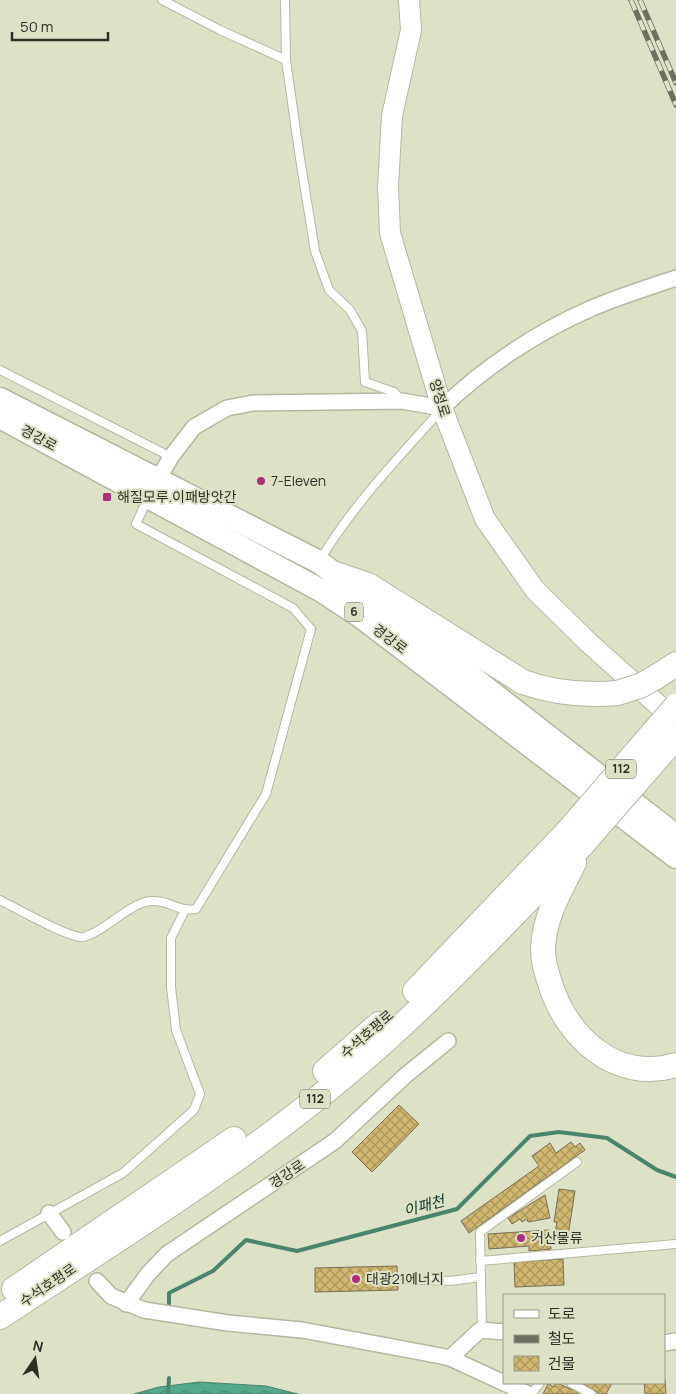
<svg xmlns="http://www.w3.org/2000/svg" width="676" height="1394" font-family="Manrope,'Noto Sans KR',sans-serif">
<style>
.water{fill:url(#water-waves);stroke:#48856c}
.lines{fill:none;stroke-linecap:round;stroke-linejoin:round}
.stream{stroke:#48856c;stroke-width:4}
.building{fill:url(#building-cross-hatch);stroke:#766e57}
.service-casing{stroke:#b4b89f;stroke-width:10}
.minor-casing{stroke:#b4b89f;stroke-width:18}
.secondary-casing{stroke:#b4b89f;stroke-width:22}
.primary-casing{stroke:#b4b89f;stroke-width:25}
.trunk-casing{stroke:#b4b89f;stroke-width:26}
.service{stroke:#fff;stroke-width:8}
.minor{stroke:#fff;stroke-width:15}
.secondary{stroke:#fff;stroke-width:20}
.primary{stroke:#fff;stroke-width:22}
.trunk{stroke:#fff;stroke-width:24}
.rail-casing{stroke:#6d7060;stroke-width:5.5}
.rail{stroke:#dde2c7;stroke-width:4;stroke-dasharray:11;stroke-linecap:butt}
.trunk-bridge-casing{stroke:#b4b89f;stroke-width:26;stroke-linecap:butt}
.trunk-bridge{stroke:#fff;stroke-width:24}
.poi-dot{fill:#ae2e7c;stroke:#dde2c7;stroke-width:2}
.labels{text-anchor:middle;stroke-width:4;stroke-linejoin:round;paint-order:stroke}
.shield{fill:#dde2c7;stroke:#626556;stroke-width:1}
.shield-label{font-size:12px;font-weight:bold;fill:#2e3026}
.street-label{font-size:14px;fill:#2e3026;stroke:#dde2c7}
.poi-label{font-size:14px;fill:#2e3026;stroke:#dde2c7;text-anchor:start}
.water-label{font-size:15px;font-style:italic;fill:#0d3528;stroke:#dde2c7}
</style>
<defs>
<pattern id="water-waves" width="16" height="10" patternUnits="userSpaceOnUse" patternTransform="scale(1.25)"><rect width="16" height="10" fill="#53a98a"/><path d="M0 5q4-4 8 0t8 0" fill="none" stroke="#458a71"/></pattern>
<pattern id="building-cross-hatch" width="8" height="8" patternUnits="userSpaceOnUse" patternTransform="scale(1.25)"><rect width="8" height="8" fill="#d1b76f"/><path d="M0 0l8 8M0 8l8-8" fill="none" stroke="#aa955b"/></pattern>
</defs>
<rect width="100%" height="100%" fill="#dde2c7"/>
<polygon class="water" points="199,1382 266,1386 298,1394 134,1394 159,1387"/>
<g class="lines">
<g class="stream">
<polyline points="169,1304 169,1293 213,1271 246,1240 297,1251 457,1209 530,1136 559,1132 607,1138 657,1170 676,1177"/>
<polyline points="168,1394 169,1378"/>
</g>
</g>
<g class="building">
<polygon points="399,1105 419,1124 372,1172 352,1152"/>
<polygon points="571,1142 575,1147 580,1143 585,1150 469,1233 461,1221 539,1166 532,1156 550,1143 556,1153"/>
<polygon points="559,1189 575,1191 568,1236 555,1234 557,1222 554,1222"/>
<polygon points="545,1195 550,1218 528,1222 527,1219 522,1222 520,1219 512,1224 508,1218"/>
<polygon points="549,1230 551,1249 529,1251 529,1246 489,1249 488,1234"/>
<polygon points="563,1259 564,1285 515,1287 514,1262"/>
<polygon points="397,1266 398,1290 315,1292 315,1268"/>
<polygon points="665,1380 666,1394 645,1394 644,1383 665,1383"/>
<polygon points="556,1383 581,1393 581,1394 543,1394 548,1384 554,1387"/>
<polygon points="582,1383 612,1383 606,1394 600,1394"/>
</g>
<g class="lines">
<defs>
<g id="service">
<polyline points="162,0 220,30 286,60 299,152 315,251 329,290 350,310 362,331 365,382 394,392 402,401"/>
<polyline points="285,0 286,60"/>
<polyline points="0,370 171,457"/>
<path d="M320,560c33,-55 78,-102 121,-150"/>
<path d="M0,900c14,7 72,40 84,37 21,-6 40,-29 61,-35 22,-5 30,10 51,7l70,-115 45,-165 -18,-21 -157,-84 12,-26"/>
<polyline points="0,1241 123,1173 194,1110 200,1094 176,1030 171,987 171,938 185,910"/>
<polyline points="480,1261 676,1244"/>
<polyline points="405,1279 450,1281 481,1277"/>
<polyline points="482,1330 480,1232 577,1162"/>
<polyline points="571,1383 591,1394"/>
<polyline points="531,1394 540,1383"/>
</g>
<g id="minor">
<path d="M153,488l18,-31 23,-30 33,-19 26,-5 149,-2 40,7c41,-40 95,-76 148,-99 27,-12 57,-21 86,-31"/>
<polyline points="49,1213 63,1232"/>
<polyline points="97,1281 111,1296 144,1310 228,1323 302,1330 441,1356 450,1358 528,1394"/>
<polyline points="126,1304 148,1274 167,1254 335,1141 406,1075 448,1041"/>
<polyline points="665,1343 676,1341"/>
<polyline points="450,1358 480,1330 505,1332"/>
</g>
<polyline id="secondary" points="409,0 411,30 392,116 388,187 390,233 442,408 485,519 535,590 589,643 676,721"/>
<g id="primary">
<polyline points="0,399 319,562 432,646 676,836"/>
<polyline points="0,417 322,591 360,616 676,857"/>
</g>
<g id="trunk">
<path d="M336,574l32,11 155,97c31,11 61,14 94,11"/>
<polyline points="656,677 676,664"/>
<path d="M574,863c-14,28 -30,54 -31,86 0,12 3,23 7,34 16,54 66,100 126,82"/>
<polyline points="415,991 567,832"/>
<polyline points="325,1071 379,1024"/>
<polyline points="14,1289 234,1139"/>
<path d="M0,1317c121,-80 251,-160 361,-255 79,-68 149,-144 222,-218"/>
</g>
</defs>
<use href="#service" class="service-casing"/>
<use href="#minor" class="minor-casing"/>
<use href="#secondary" class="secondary-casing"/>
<use href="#primary" class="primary-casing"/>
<use href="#trunk" class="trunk-casing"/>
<use href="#service" class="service"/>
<use href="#minor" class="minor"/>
<use href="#secondary" class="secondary"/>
<use href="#primary" class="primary"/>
<use href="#trunk" class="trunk"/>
<defs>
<g id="rail">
<polyline points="631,0 676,105"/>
<polyline points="640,0 676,83"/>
</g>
</defs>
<use href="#rail" class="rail-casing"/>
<use href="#rail" class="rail"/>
<defs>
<g id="trunk-bridge">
<polyline points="617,693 640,686 656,677"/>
<polyline points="567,832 676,706"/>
<polyline points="583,844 676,737"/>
</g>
</defs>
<use href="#trunk-bridge" class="trunk-bridge-casing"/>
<use href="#trunk-bridge" class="trunk-bridge"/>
</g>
<g class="poi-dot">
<circle cx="261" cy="481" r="5"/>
<rect x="102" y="492" width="10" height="10" rx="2.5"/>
<circle cx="521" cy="1238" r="5"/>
<circle cx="356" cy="1279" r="5"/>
</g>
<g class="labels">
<g class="shield">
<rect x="345" y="602.5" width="18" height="19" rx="4"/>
<rect x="606" y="759.5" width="30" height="19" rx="4"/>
<rect x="300" y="1089.5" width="30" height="19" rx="4"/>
</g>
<g class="shield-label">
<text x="354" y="616">6</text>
<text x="621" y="773">112</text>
<text x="315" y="1103">112</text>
</g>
<g class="street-label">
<text transform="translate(440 398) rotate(73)" y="5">양정로</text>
<text transform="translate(39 438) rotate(28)" y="5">경강로</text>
<text transform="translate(390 639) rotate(37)" y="5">경강로</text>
<text transform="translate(367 1034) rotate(-41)" y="5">수석호평로</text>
<text transform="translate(287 1174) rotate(-34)" y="5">경강로</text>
<text transform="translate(48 1285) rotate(-34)" y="5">수석호평로</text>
</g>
<g class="poi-label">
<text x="271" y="486">7-Eleven</text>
<text x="117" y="502">해질모루.이패방앗간</text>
<text x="531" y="1243">거산물류</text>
<text x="366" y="1284">대광21에너지</text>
</g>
<g class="water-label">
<text transform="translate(424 1206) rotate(-15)" y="5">이패천</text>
</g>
</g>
<rect x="503" y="1294" width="162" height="90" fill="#dde2c7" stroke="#979b87"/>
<rect x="514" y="1310" width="25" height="8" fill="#ffffff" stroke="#979b87"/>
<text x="548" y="1319" font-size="15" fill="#2e3026">도로</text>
<rect x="514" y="1335" width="25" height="8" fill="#6d7060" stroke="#979b87"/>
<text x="548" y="1344" font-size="15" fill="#2e3026">철도</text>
<rect x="514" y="1356" width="25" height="15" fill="url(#building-cross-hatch)" stroke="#979b87"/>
<text x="548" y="1369" font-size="15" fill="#2e3026">건물</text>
<g transform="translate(35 1359) rotate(13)" stroke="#dde2c7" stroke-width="4" paint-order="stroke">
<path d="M0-4L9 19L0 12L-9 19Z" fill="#2e3026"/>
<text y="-8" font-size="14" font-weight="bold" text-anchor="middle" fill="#2e3026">N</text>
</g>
<path d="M12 32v8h96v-8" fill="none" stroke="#2e3026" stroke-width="2.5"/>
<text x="20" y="32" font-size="15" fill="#2e3026" stroke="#dde2c7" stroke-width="4" paint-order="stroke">50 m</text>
</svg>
